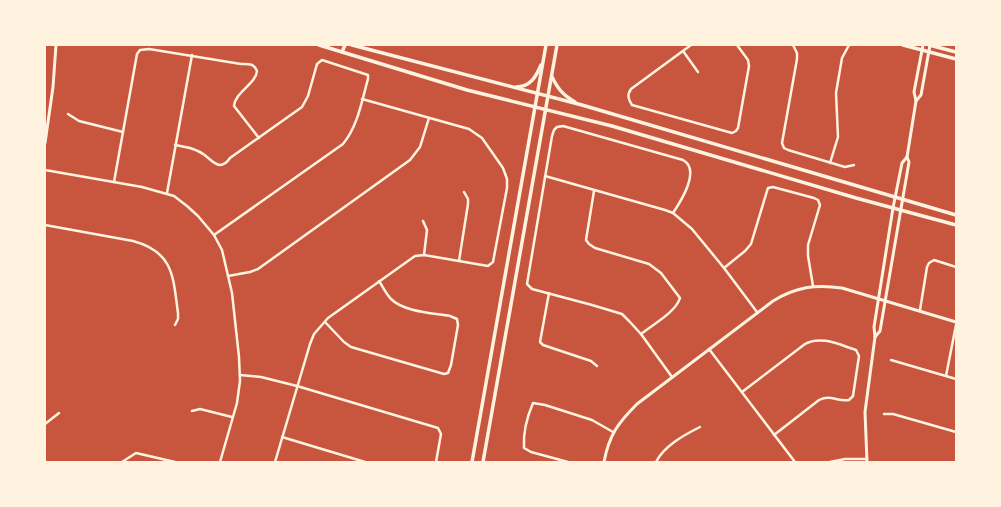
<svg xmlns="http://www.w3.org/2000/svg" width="1001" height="507" font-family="'Varela Round',sans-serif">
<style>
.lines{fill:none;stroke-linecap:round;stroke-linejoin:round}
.minor{stroke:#fff3e0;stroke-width:2.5}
.tertiary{stroke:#fff3e0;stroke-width:3}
.secondary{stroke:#fff3e0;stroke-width:3.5}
</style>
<rect width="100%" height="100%" fill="#c8553d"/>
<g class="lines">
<g class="minor">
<path d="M691,45l-60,44c-4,6 -3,10 1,16l100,28 4,-2 2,-3 11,-62 -1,-6 -11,-15"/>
<polyline points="793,45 797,53 797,59 782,143 784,148 788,150 845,167 854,165"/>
<polyline points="683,51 698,72"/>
<polyline points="68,114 79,121 123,132"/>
<path d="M175,145c12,2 23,4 32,12 4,3 8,8 13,8 5,0 8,-4 10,-7l72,-51 6,-11 9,-32 5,-4 46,15v4c-6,21 -10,47 -25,65l-129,91"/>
<polyline points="830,163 838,137 836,93 842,58 849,45"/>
<polyline points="45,170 142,187 174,196 187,206 198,216 214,235 222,250 232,293 239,357 240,381 237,403 220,462"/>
<polyline points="545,176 665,210 673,213 692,229 724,268 757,312"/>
<path d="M114,182l23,-128 3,-4 9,-1 92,15c7,0 13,-1 16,7 -1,13 -22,21 -23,35l25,32"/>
<path d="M594,191l-8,49 3,4 6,4 54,16 12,9 19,25c-4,14 -28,27 -39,36"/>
<polyline points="167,193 192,55"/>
<polyline points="423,221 427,230 424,255"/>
<path d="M45,225l88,16c41,11 40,36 45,72v6l-3,6"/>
<polyline points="459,261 468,204 468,199 464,192"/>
<polyline points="724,268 745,251 751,244 767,191 768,188 773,187 814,198 818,200 820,205 808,245 808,256 813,286"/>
<polyline points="228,276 250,272 258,269 410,160 420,147 429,118"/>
<polyline points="549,293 540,342 543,345 591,361 597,366"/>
<polyline points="920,310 927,267 929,263 934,260 956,267"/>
<path d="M325,322l19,20 7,5 93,27 4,-1 3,-8 7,-40 -1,-6 -7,-3c-17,-3 -46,-4 -59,-17 -5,-5 -8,-12 -12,-18"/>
<polyline points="709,349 795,462"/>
<polyline points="891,360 956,379"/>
<polyline points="240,375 261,377 297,386 438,428 441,434 436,462"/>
<polyline points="946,376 956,325"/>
<path d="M672,377l-31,-43 -12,-13 -7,-7 -30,-9 -60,-16 -5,-5 25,-148 2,-6 3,-3 6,-1 120,34c18,10 -2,41 -10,53"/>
<path d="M742,392l63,-48c16,-9 35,1 51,6l3,6 -6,40 -4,4c-12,2 -18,-6 -30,0l-45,35"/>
<polyline points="192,411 200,409 232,417"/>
<polyline points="884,414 893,414 956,432"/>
<polyline points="45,424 59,413"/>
<polyline points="282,437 365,462"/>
<polyline points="122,462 136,453 175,462"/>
<polyline points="275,462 310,344 314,334 328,318 415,256 424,255 488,266 493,262 507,188 507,179 503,168 482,138 469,129 362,99"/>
<path d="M568,462l-37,-10 -7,-4c-1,-15 3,-31 9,-45l12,2 47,15 21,12"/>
<path d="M656,462c8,-16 28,-27 44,-35"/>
<polyline points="830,462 845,459 867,459"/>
</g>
<g class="tertiary">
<polyline points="916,101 921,95 930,45"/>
<polyline points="45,143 53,87 56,45"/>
<polyline points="875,337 880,331 909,162 907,157 916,101 914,92 923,45"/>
<path d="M604,462c5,-27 14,-39 33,-58l136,-103c23,-14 42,-17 69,-13l114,34"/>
<polyline points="867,462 865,412 875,337 874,327 893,208 902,163 907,157"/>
</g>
<g class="secondary">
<polyline points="319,45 467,90 612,126 856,198 956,225"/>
<polyline points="352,45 582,105 956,215"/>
<polyline points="903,45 956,59"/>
<polyline points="929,45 956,52"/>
<polyline points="342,52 345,45"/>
<path d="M552,77c6,12 11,18 23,25"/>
<path d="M516,87c14,0 20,-10 25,-22"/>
<polyline points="472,462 546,45"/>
<polyline points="483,462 557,45"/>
</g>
</g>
<rect width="1001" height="507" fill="none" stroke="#fff3e0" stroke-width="92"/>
</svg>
